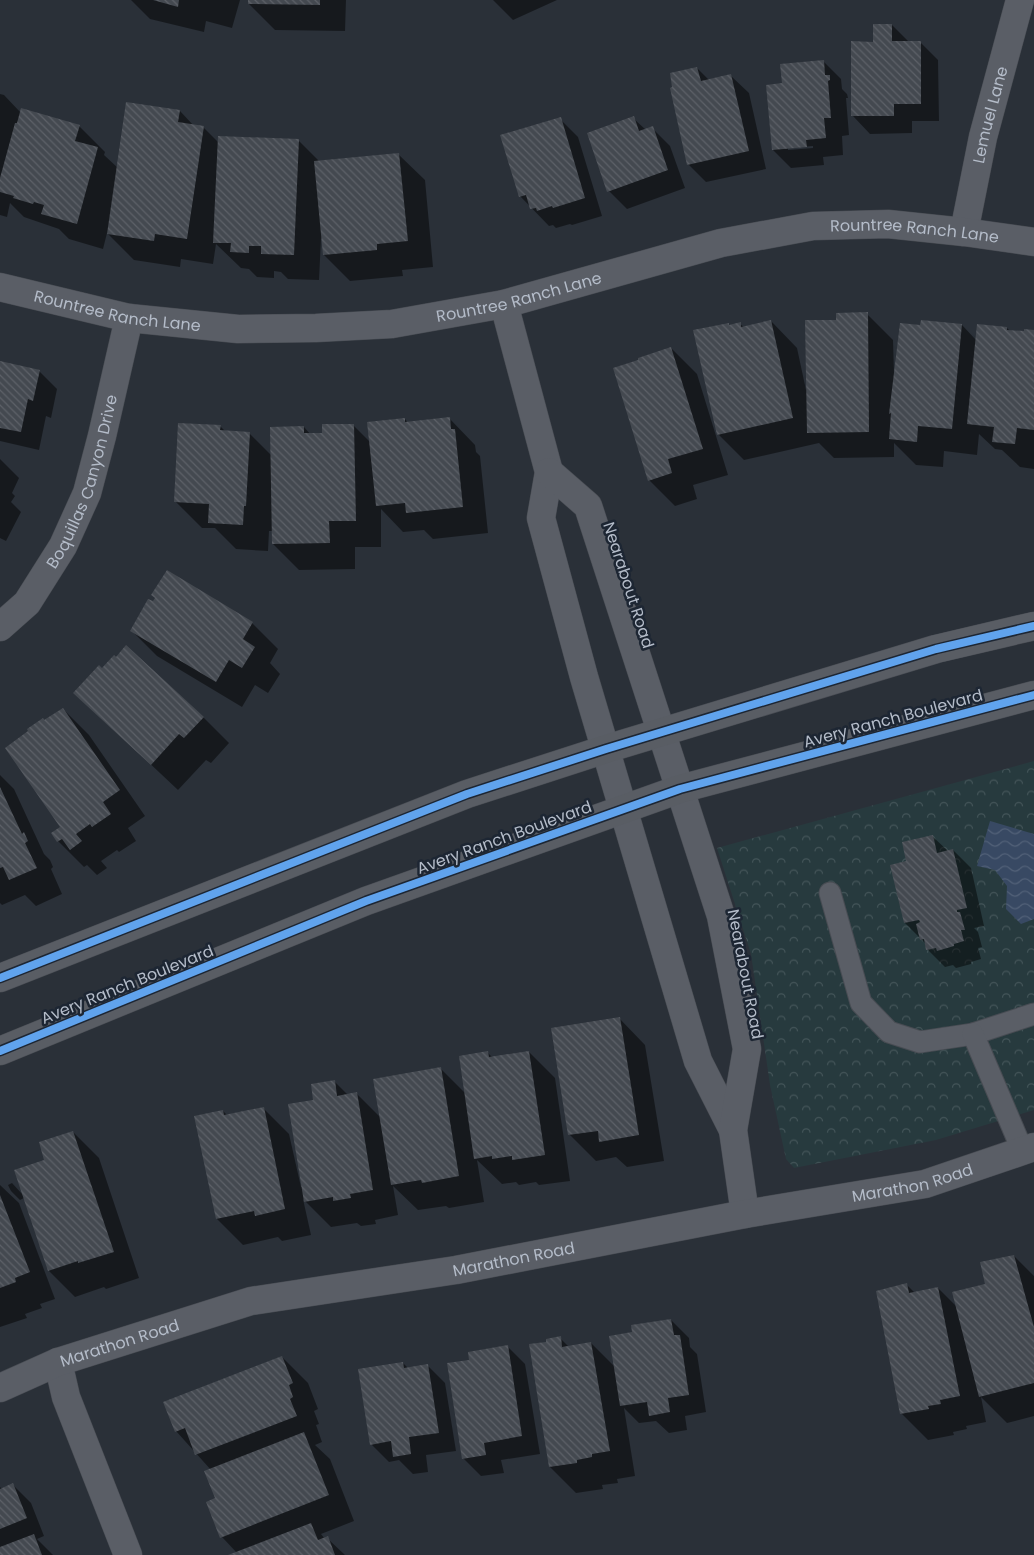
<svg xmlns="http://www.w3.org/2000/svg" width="1034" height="1555" font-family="Poppins,sans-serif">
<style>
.forest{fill:url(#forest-crowns)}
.water{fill:url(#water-waves)}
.shadow{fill:#0007;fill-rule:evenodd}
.building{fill:url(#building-back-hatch)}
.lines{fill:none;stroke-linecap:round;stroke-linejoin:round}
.service-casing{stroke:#484c53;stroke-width:23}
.minor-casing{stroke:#484c53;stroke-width:29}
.secondary-casing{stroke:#484c53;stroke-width:29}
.service{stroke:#5a5e66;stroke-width:21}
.minor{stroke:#5a5e66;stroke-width:28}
.secondary{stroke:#595d64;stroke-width:28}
.cycleway-casing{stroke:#1d2633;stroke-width:11}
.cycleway{stroke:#60a3ed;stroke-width:8}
.labels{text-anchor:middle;stroke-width:5;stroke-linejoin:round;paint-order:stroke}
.street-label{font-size:16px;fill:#b4bcc9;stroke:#1d2633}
</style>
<defs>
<pattern id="forest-crowns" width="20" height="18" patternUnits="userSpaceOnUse" patternTransform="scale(1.25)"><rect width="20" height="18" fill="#273a3e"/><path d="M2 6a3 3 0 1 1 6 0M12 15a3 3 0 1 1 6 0" fill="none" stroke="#445559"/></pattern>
<pattern id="water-waves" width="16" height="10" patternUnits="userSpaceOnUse" patternTransform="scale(1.25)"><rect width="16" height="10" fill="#384963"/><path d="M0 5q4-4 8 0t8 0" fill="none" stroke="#526178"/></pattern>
<pattern id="building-back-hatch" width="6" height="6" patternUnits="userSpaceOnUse" patternTransform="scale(1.25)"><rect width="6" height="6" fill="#444950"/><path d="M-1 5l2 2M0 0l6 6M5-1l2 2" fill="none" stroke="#5d6168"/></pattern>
</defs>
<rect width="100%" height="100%" fill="#2a3038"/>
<polygon class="forest" points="1034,761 1034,1110 936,1140 794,1168 786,1159 770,1085 751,954 717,848"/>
<polygon class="water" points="990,821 1034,834 1034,919 1021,924 1006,909 1007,886 995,870 977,866"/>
<g class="shadow">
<polygon points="131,0 240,0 232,28 206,21 204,32 150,19"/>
<polygon points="249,0 346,0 345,31 275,30 249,4"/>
<polygon points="493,0 557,0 513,20"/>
<polygon points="892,25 909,42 920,42 938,60 939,121 912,121 912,133 870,134 853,116 874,43"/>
<path d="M823,61l18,18 1,10 5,5 1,4h-2l3,37 -7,1 1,19 -20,2 1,8 -33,3 -18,-18zM813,146v2l-25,2v-2z"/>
<polygon points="697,68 709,80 731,76 749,93 766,169 706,182 688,164"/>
<polygon points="0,94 4,95 21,113 79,126 105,152 104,155 118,168 180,111 194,126 203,127 219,143 298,140 320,162 398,154 425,180 433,267 402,270 403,276 350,281 324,255 323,239 321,239 319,280 288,279 281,272 274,271 274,278 257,277 249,269 241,268 216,244 213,264 181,259 180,267 134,260 107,233 103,249 69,239 59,229 24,217 10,203 7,217 0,215"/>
<polygon points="633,118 646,130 652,128 670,146 685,188 627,209 609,191"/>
<polygon points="560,119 578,137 602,216 572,225 570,224 556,228 553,225 549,226 520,196"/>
<polygon points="867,314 893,340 894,373 895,373 921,326 962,325 976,340 1007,328 1010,331 1034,331 1034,469 1020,467 1002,450 995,449 979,434 977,455 944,451 943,467 916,465 894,443 894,457 834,458 819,443 744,460 718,434 728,324 731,326 740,324 744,327 771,321 797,348 806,390 837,321"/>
<polygon points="671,348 697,374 728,475 693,485 697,499 675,506 649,480"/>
<polygon points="0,362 39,371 57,389 51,418 46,416 39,450 0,441"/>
<polygon points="449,418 475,445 476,452 480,456 488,533 433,539 424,530 403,532 381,509 381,547 355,547 355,569 299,570 273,544 273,531 269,531 268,551 236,549 215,528 202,528 175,501 220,426 226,432 249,433 271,455 304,427 311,435 323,434 353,425 371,443 405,419 408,423"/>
<polygon points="0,459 19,478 12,493 15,496 11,502 21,512 6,541 0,538"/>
<polygon points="252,623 278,649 270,663 280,674 268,693 255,685 242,707 157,656 131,630"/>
<polygon points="102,670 203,717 229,743 211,763 206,760 178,790 75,693"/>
<polygon points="63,709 89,735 145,816 128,828 136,841 119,852 117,850 101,861 107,868 97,875 87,865 84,867 58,841 62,827 45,722"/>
<polygon points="0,775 14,789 44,854 50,860 53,867 51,869 62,894 36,906 25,895 2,905 0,903"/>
<polygon points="932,836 948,851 953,850 971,868 984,926 974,928 978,932 982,947 978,948 981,959 971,962 971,964 956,968 953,965 945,967 927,949 926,944 905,923 908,862"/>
<polygon points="619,1018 645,1045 664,1161 627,1167 616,1157 596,1161 570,1135"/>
<polygon points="529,1052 555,1078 570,1181 539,1185 536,1182 519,1185 516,1182 502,1184 477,1160 484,1202 449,1208 446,1206 418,1210 393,1186 398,1215 375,1220 376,1224 361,1226 357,1223 331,1227 303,1199 311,1235 282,1241 278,1237 243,1245 217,1219 196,1117 223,1111 227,1115 263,1108 289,1134 301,1187 303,1187 315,1101 334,1081 348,1095 357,1094 381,1118 440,1068 466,1094 488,1053 493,1058"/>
<polygon points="73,1132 99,1158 139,1278 106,1289 104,1287 75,1297 49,1271 24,1198 20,1200 11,1191 8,1185 12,1183 23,1195"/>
<polygon points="0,1185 19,1203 55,1299 40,1304 42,1308 25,1314 27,1318 0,1327"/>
<polygon points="1014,1256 1034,1276 1034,1416 1007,1423 981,1397 986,1422 966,1426 967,1429 953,1432 954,1435 928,1440 902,1414 906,1284 915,1293 938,1288 958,1308 986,1285"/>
<polygon points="671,1320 689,1338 690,1347 697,1354 706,1412 685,1416 687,1430 669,1433 656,1421 639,1423 624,1408 635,1476 617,1479 618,1483 602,1485 603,1489 576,1493 550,1467 547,1343 560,1338 569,1347 591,1343 615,1367 634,1333"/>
<polygon points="507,1346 525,1364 540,1454 501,1460 504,1473 481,1476 463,1458 471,1361"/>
<polygon points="282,1357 308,1383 318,1409 314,1411 319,1424 316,1425 322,1442 315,1445 330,1459 354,1521 321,1534 325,1539 327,1538 345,1555 233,1555 237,1553 222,1537 211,1470 176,1431"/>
<polygon points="403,1363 408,1368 427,1365 445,1383 456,1451 426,1455 428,1472 413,1474 399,1460 389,1462 371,1444"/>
<polygon points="13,1485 31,1503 44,1536 37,1539 53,1555 0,1555 0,1487 2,1489"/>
</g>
<g class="building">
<polygon points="153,0 179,0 178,7"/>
<polygon points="248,0 320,0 320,5 248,4"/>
<polygon points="873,24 892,24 892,41 921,41 921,104 894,104 894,116 851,116 851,41 873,42"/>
<polygon points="824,60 825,75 830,75 830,80 828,81 831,118 824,118 826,138 806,140 807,147 772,150 766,85 782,83 780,64"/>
<polygon points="697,67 701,81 731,74 749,151 687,165 670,88 672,87 670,73"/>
<polygon points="126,102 180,110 178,122 204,126 187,239 155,234 154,241 107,234"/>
<polygon points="21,108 80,125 75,141 98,147 77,224 41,214 44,205 34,202 33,204 13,198 14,196 0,192 0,178 15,123 17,123"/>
<polygon points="634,116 639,131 653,126 668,170 607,192 587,133"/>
<polygon points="561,117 585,198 553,208 552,206 537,211 536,208 530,209 526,195 519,197 500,135"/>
<polygon points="218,136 299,139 294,255 261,254 261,246 249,246 249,253 230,252 231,243 213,243"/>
<polygon points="399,153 408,241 377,244 377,250 323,255 314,161"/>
<polygon points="868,312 869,432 807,433 805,320 836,320 836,313"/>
<polygon points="771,320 793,418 717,435 693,330 729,323 729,325 741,322 741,327"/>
<polygon points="921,320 962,324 952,429 918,426 917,442 889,439 891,413 889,414 900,323 920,325"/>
<polygon points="977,324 1007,327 1007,330 1024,331 1024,329 1034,330 1034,430 1017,428 1015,444 992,442 994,427 967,424"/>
<polygon points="671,347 703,449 668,459 672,473 648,481 613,368 638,360 638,358"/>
<polygon points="0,361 40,370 33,401 28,399 21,432 0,428"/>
<polygon points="450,417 451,429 455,429 463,507 406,513 405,503 376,506 367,422 405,418 405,422"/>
<polygon points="178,423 221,425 220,430 250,432 246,506 244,506 243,525 208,523 209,504 174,502"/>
<polygon points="322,424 354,424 356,521 329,521 330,543 272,544 270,427 304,426 304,433 322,433"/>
<polygon points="167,570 253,622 243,639 255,647 242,668 229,660 216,682 130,631 148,599 153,601 155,598 151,595"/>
<polygon points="126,645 204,717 184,738 179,734 151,765 73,693 99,665 102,668 114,655 116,657"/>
<polygon points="63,708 120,790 103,802 111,814 92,827 90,824 76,834 82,841 70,850 62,839 57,842 51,833 60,827 5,748 28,731 27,729 43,718 44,720"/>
<polygon points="0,787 22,834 24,832 28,841 25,843 37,868 9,880 3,867 0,868"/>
<polygon points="933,835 937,853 953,849 967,908 957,910 957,912 960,912 965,930 961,930 964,941 954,944 954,946 937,951 936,948 926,950 924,939 920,940 916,924 920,922 919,920 904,923 890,865 906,861 902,842"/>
<polygon points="620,1017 639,1135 599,1142 598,1131 568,1135 551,1028"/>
<polygon points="488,1051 489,1057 529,1051 545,1155 512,1160 512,1156 492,1159 492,1156 474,1159 459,1056"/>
<polygon points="441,1067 459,1176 422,1183 421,1180 391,1185 373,1079"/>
<polygon points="335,1080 337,1096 357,1092 373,1190 350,1194 351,1198 333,1201 333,1197 304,1202 288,1104 313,1100 311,1084"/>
<polygon points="264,1107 285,1209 255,1216 254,1211 216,1219 194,1116 223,1110 224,1115"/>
<polygon points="73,1131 114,1252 78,1263 78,1261 48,1271 14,1170 44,1160 39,1142"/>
<polygon points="0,1195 30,1272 15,1278 16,1282 0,1288"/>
<polygon points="1014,1255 1034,1327 1034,1383 979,1397 952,1292 985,1284 980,1262"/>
<polygon points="907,1283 909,1293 938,1287 960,1396 940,1400 941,1404 928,1406 929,1409 900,1414 876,1291"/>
<polygon points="671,1319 674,1335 680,1335 689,1395 668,1398 670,1412 649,1416 647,1402 620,1406 609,1336 632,1332 631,1325"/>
<polygon points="561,1336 562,1347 591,1342 610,1451 592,1454 592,1457 577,1460 577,1463 549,1467 529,1344 546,1342 546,1339"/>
<polygon points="508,1345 522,1436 484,1443 486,1455 462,1459 447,1363 469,1360 468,1352"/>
<polygon points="282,1356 293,1383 289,1385 293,1397 290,1399 297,1416 195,1455 185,1428 175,1432 163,1402"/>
<polygon points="403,1362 404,1368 428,1364 439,1433 409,1437 411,1454 393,1457 391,1441 370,1445 358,1369"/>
<polygon points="304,1432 329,1495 220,1538 206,1502 215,1498 204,1471"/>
<polygon points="13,1483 27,1518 0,1529 0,1489"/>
<polygon points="311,1523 318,1540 328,1536 335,1555 228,1555"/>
<polygon points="34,1534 42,1555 0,1555 0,1547"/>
</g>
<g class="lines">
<defs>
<g id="service">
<polyline points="830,893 861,1003 889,1032 920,1042 973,1034 1034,1014"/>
<polyline points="973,1034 1023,1152"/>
</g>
<g id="minor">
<path id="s1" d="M964,232l19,-95 37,-137"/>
<path id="s2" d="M0,287l129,31 109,11 78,-1 76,-4 112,-20 217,-61 92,-17 75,-2 76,8 70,10"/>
<polyline points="504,304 549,472 541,518 584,677 698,1061 733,1130"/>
<polyline points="549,472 588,506 721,916 747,1049 733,1130 745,1214"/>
<path id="s3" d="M0,627l27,-24 36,-57 24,-53 15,-57 27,-118"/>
<polyline points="58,1362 66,1397 128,1555"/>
<path id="s4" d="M0,1388l58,-26 193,-61 205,-31 289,-56 180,-30 109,-37"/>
</g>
<g id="secondary">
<polyline points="0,978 467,794 606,749 936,649 1034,626"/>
<polyline points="0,1051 366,901 680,789 1034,695"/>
</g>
</defs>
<use href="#service" class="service-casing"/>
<use href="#minor" class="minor-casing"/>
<use href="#secondary" class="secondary-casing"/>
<use href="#service" class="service"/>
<use href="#minor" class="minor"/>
<use href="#secondary" class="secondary"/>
<defs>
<g id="cycleway">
<polyline points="0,978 467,794 606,749 936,649 1034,626"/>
<polyline points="0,1051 366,901 680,789 1034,695"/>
</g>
</defs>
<use href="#cycleway" class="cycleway-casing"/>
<use href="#cycleway" class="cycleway"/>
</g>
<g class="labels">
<g class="street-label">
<text dy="6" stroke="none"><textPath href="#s1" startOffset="120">Lemuel Lane</textPath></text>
<text dy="6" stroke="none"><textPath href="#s2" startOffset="931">Rountree Ranch Lane</textPath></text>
<text dy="6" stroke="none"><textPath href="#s2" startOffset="526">Rountree Ranch Lane</textPath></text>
<text dy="6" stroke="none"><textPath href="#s2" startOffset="120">Rountree Ranch Lane</textPath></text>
<text dy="6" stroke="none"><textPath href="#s3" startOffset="171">Boquillas Canyon Drive</textPath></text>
<text transform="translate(629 585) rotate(72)" y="6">Nearabout Road</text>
<text transform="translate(893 718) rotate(-15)" y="6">Avery Ranch Boulevard</text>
<text transform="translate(504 837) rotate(-20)" y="6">Avery Ranch Boulevard</text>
<text transform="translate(746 974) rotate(79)" y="6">Nearabout Road</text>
<text transform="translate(127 984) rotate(-22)" y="6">Avery Ranch Boulevard</text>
<text dy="6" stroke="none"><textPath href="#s4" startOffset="938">Marathon Road</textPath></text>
<text dy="6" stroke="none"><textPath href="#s4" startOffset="532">Marathon Road</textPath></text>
<text dy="6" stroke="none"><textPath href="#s4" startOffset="128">Marathon Road</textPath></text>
</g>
</g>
</svg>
